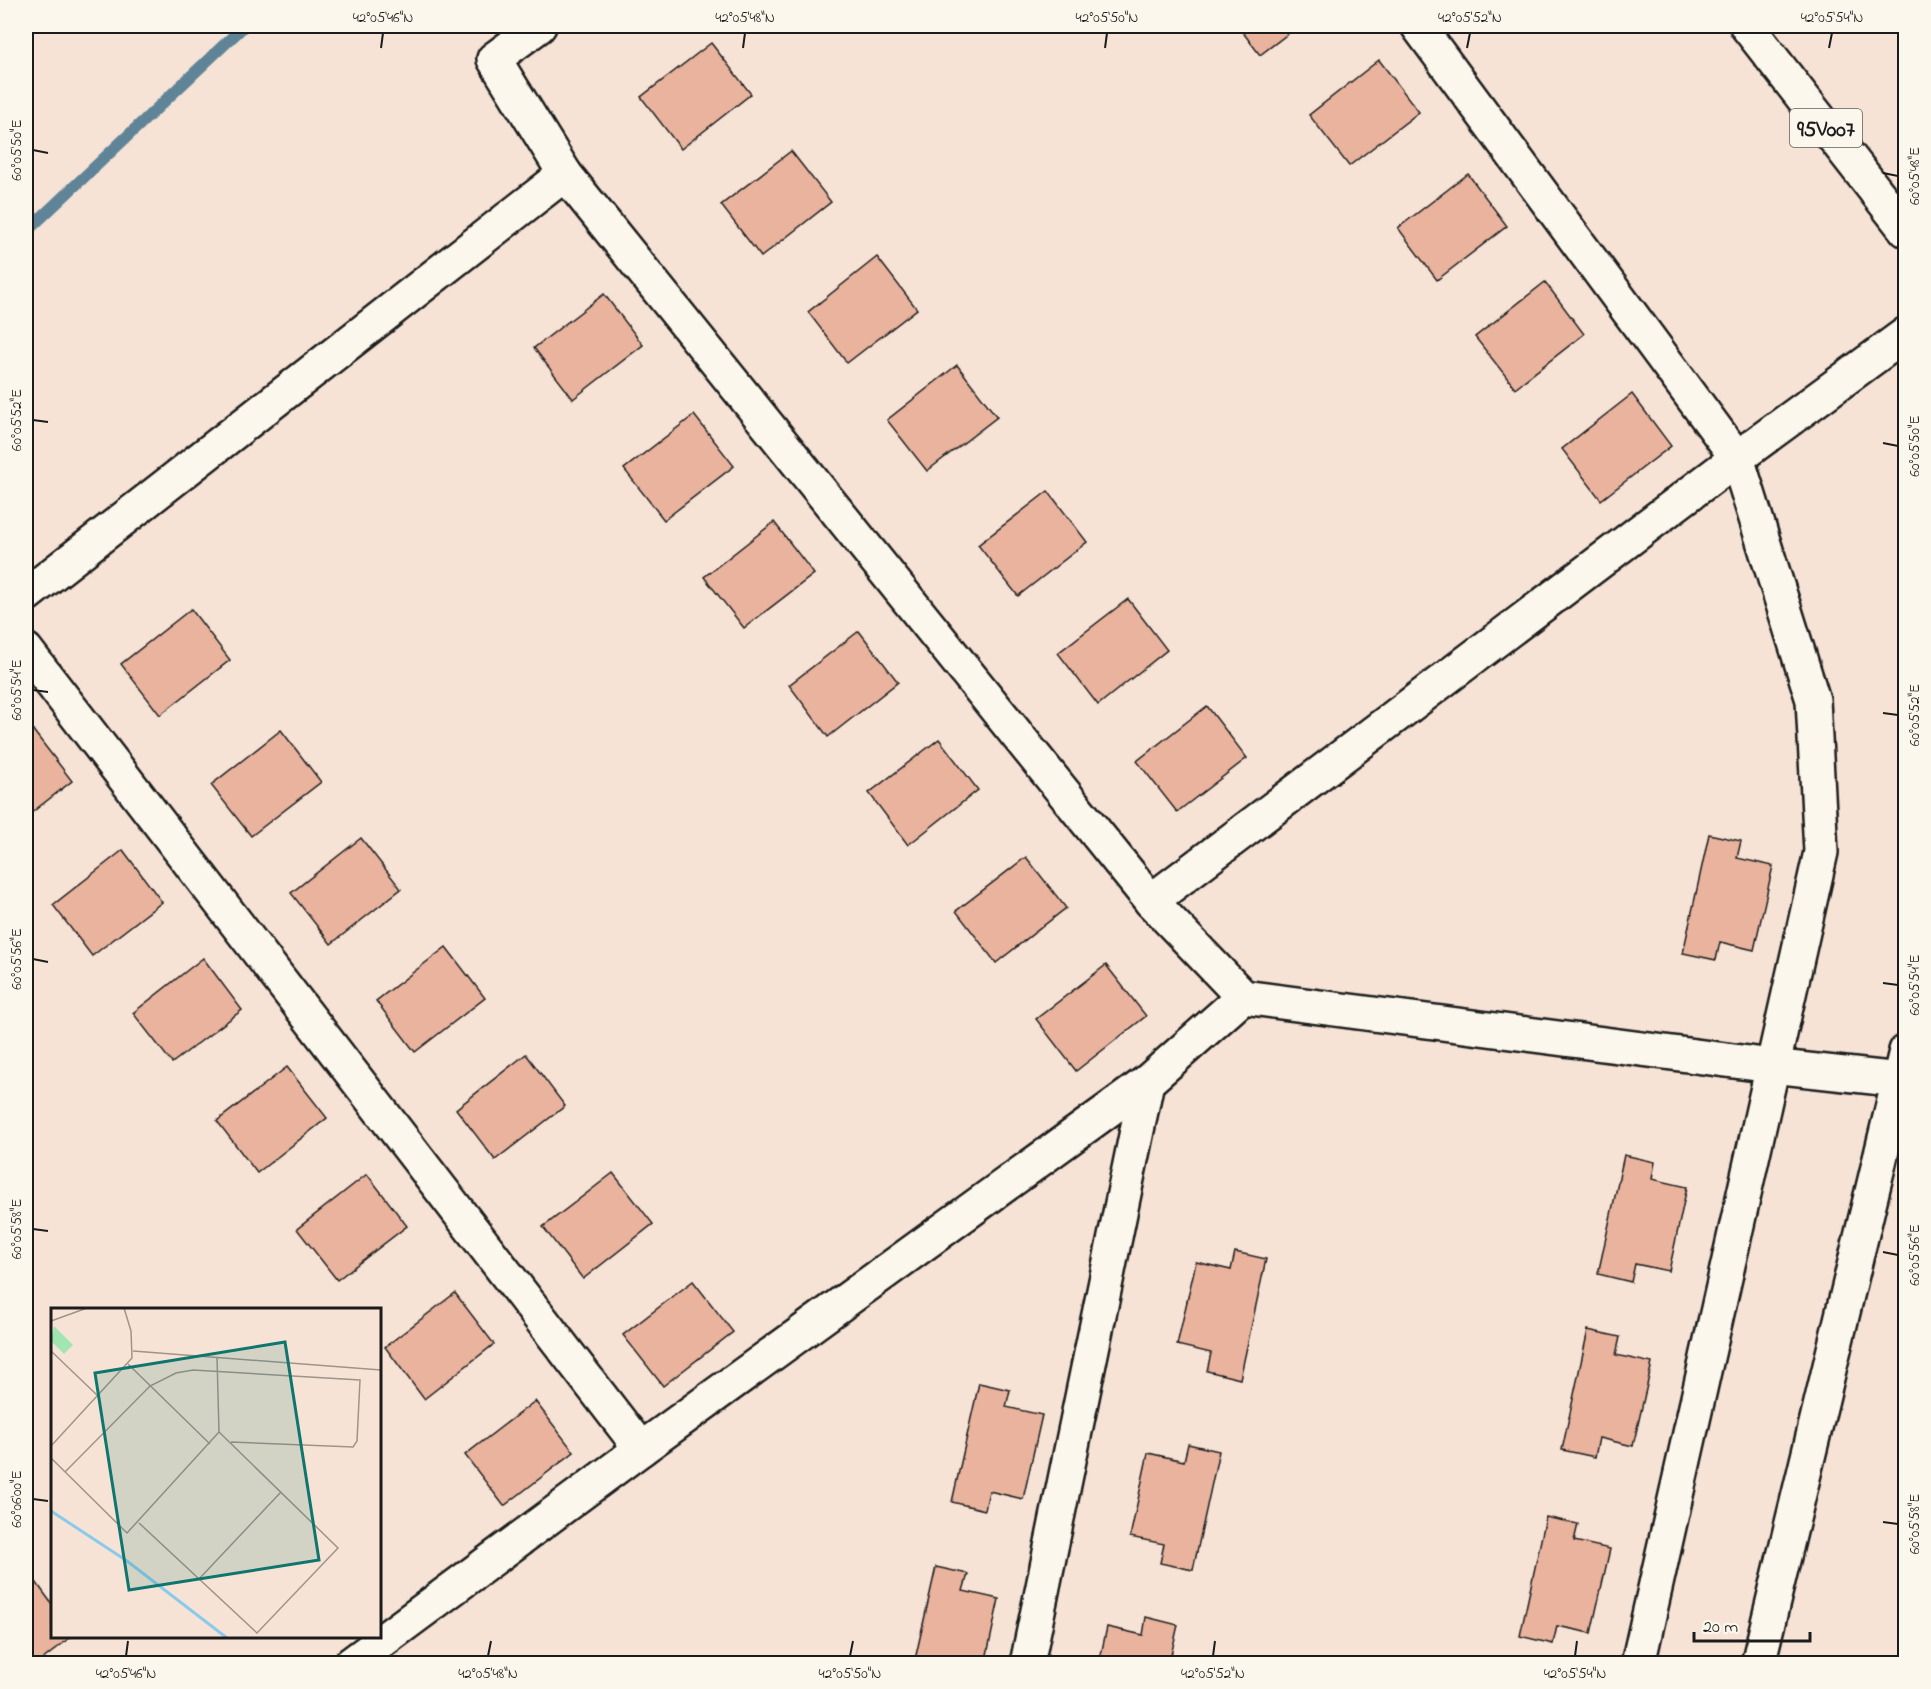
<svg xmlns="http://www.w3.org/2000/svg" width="1931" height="1689" font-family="'Indie Flower',sans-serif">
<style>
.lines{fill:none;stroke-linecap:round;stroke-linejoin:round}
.stream{stroke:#5e8498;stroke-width:12}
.building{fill:#e9b39e;stroke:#1c1c1c;stroke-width:1.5}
.minor-casing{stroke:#1c1c1c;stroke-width:38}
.tertiary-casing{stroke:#1c1c1c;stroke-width:38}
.primary-casing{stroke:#1c1c1c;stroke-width:38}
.minor{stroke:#fbf7ec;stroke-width:33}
.tertiary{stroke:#fbf7ec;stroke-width:33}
.primary{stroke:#fbf7ec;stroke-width:33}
.ticks{fill:none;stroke:#1c1c1c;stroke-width:2}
.labels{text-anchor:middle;stroke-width:6;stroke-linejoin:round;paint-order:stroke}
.shield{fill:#fbf7ec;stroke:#5f5e5a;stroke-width:1.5}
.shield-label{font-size:22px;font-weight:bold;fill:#1c1c1c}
.inset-river{fill:none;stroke:#8acaeb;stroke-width:3}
.inset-road{fill:none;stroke:#9f938b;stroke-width:1.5}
.view{fill:#0f766e;fill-opacity:0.15;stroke:#0f766e;stroke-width:3}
.inset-edge{fill:none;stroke:#1c1c1c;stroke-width:3}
.neatline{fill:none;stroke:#1c1c1c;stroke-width:2}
.ticks-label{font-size:15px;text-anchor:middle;fill:#1c1c1c}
</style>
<rect width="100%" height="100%" fill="#f6e3d5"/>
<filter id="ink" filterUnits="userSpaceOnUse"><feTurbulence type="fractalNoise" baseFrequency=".0167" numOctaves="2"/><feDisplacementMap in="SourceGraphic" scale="12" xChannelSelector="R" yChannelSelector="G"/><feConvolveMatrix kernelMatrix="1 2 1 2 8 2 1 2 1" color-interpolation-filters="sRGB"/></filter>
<g filter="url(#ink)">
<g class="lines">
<polyline class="stream" points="26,232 244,26"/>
</g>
<g class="building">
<polygon points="1238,26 1298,26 1260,55"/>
<polygon points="711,43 751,94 681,149 641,97"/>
<polygon points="1379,60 1419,112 1349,166 1309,115"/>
<polygon points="791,151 831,202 761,257 721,205"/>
<polygon points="1468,174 1507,226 1437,280 1398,228"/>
<polygon points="877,257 917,309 847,363 808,312"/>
<polygon points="1545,282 1584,334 1515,388 1475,337"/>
<polygon points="604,294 643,345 573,399 534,348"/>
<polygon points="957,365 997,417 927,471 887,420"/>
<polygon points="1632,394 1671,446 1601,500 1562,449"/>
<polygon points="694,415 734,466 664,520 624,469"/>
<polygon points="1048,491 1087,542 1018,596 978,545"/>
<polygon points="774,522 814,574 744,628 704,577"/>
<polygon points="1128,599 1167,650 1098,705 1058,653"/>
<polygon points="191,609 230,660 160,715 121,664"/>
<polygon points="859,631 898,682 828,737 789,685"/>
<polygon points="1207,706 1247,758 1177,812 1137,761"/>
<polygon points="32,729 72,781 26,817 26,734"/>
<polygon points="281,730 321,782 251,836 211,785"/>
<polygon points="939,739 978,790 908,845 869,793"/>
<polygon points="1709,834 1741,841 1737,858 1773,866 1754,950 1720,942 1716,960 1683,953"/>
<polygon points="361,838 401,889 331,944 291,893"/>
<polygon points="123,850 162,902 92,956 53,905"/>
<polygon points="1026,857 1066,908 996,963 956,911"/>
<polygon points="446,947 485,998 415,1052 376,1001"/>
<polygon points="203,958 242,1010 172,1063 133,1013"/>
<polygon points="1106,965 1146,1016 1076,1071 1036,1019"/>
<polygon points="526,1054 565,1106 495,1160 456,1109"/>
<polygon points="287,1067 327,1118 257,1173 217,1121"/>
<polygon points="1624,1155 1655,1162 1652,1179 1687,1187 1669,1271 1635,1264 1631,1282 1598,1274"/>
<polygon points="613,1173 653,1224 583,1279 543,1227"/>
<polygon points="367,1174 407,1226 337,1280 297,1229"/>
<polygon points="1235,1252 1266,1259 1240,1379 1207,1371 1211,1353 1177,1345 1196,1262 1231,1270"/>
<polygon points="693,1281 733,1332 663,1386 623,1335"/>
<polygon points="455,1293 494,1344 424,1399 385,1347"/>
<polygon points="1588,1330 1620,1337 1616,1355 1652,1363 1633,1446 1599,1438 1595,1457 1562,1450"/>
<polygon points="979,1383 1010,1390 1006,1407 1042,1415 1023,1499 989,1491 985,1510 952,1502"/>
<polygon points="535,1401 574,1452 504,1506 465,1455"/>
<polygon points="1188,1444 1219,1451 1193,1570 1160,1563 1164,1544 1130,1537 1148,1453 1184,1461"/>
<polygon points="1546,1517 1578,1524 1574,1541 1610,1549 1591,1633 1557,1626 1553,1644 1520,1636"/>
<polygon points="936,1567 968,1574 963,1591 999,1599 985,1664 914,1664"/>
<polygon points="36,1582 52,1604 52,1636 72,1636 37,1664 26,1664 26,1590"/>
<polygon points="1146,1617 1178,1625 1169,1664 1099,1664 1107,1627 1143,1635"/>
</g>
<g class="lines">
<defs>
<g id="minor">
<polyline points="539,26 494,59 565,174 1151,901 1243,997"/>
<polyline points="1418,26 1737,458 1813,700 1821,852 1638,1664"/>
<polyline points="26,595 565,174"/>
<polyline points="26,650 641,1449"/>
<polyline points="1151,901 1737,458 1906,334"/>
<polyline points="351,1664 641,1449 1147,1082 1243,997 1772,1066 1900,1080"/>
<polyline points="1027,1664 1147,1082"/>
</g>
<polyline id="tertiary" points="1758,1664 1906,1051"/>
<polyline id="primary" points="1747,26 1906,230"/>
</defs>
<use href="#minor" class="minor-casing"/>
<use href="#tertiary" class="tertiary-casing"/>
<use href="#primary" class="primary-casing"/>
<use href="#minor" class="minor"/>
<use href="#tertiary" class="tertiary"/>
<use href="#primary" class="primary"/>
</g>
</g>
<path class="ticks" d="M381,48l2,-15M743,48l2,-15M1105,48l2,-15M1467,48l3,-15M1829,48l3,-15M33,150l15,3M1883,173l15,3M33,420l15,2M1883,443l15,3M33,690l15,2M1883,713l15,2M33,959l15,3M1883,983l15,2M33,1229l15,2M1883,1252l15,3M33,1499l15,2M1883,1522l15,2M126,1656l2,-15M488,1656l3,-15M850,1656l3,-15M1213,1656l2,-15M1575,1656l2,-15"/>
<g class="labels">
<rect class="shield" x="1790" y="109" width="72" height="38" rx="4.5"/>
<g class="shield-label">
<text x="1826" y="136">95V007</text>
</g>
</g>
<g transform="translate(51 1308)">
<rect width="330" height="330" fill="#f6e3d5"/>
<path d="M3,18l19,19 -9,9 -13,-13z" fill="#a0e6b2"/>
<path class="inset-river" d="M0,203l76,50 100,77"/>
<path class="inset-road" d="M0,13l36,-13M0,43l47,45M82,43l248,19M77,56l82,80M0,138l81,-88 -1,-27 -7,-23M0,150l76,75 92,-101M14,164l85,-86 26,-13 17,-3 167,10 -3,61 -4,6 -122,-5M88,215l118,110 81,-85 -119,-116 -2,-75M148,271l82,-87"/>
<path class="view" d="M234,34l34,218 -190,30 -34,-217z"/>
<rect width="330" height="330" class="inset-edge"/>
</g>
<rect width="1931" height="1689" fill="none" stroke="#fbf7ec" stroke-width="66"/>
<path d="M1694 1632v9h116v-9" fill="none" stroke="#1c1c1c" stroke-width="3"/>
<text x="1703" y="1632" font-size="18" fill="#1c1c1c" stroke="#fbf7ec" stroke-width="4.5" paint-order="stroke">20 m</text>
<rect x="33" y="33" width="1865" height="1623" class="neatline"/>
<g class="ticks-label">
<text x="383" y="22">42°05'46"N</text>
<text x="745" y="22">42°05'48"N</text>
<text x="1107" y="22">42°05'50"N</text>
<text x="1470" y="22">42°05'52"N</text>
<text x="1832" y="22">42°05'54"N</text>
<text transform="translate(16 150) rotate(-90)" y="5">60°05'50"E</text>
<text transform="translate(1914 176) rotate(-90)" y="5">60°05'48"E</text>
<text transform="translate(16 420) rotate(-90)" y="5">60°05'52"E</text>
<text transform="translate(1914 446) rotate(-90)" y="5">60°05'50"E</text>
<text transform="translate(16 690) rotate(-90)" y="5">60°05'54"E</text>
<text transform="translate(1914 715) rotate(-90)" y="5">60°05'52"E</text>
<text transform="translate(16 959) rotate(-90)" y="5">60°05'56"E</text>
<text transform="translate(1914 985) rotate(-90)" y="5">60°05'54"E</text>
<text transform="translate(16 1229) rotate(-90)" y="5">60°05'58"E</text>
<text transform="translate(1914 1255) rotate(-90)" y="5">60°05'56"E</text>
<text transform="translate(16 1499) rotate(-90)" y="5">60°06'00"E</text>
<text transform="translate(1914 1524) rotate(-90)" y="5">60°05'58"E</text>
<text x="126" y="1678">42°05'46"N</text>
<text x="488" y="1678">42°05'48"N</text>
<text x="850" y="1678">42°05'50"N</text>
<text x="1213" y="1678">42°05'52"N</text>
<text x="1575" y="1678">42°05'54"N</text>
</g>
</svg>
